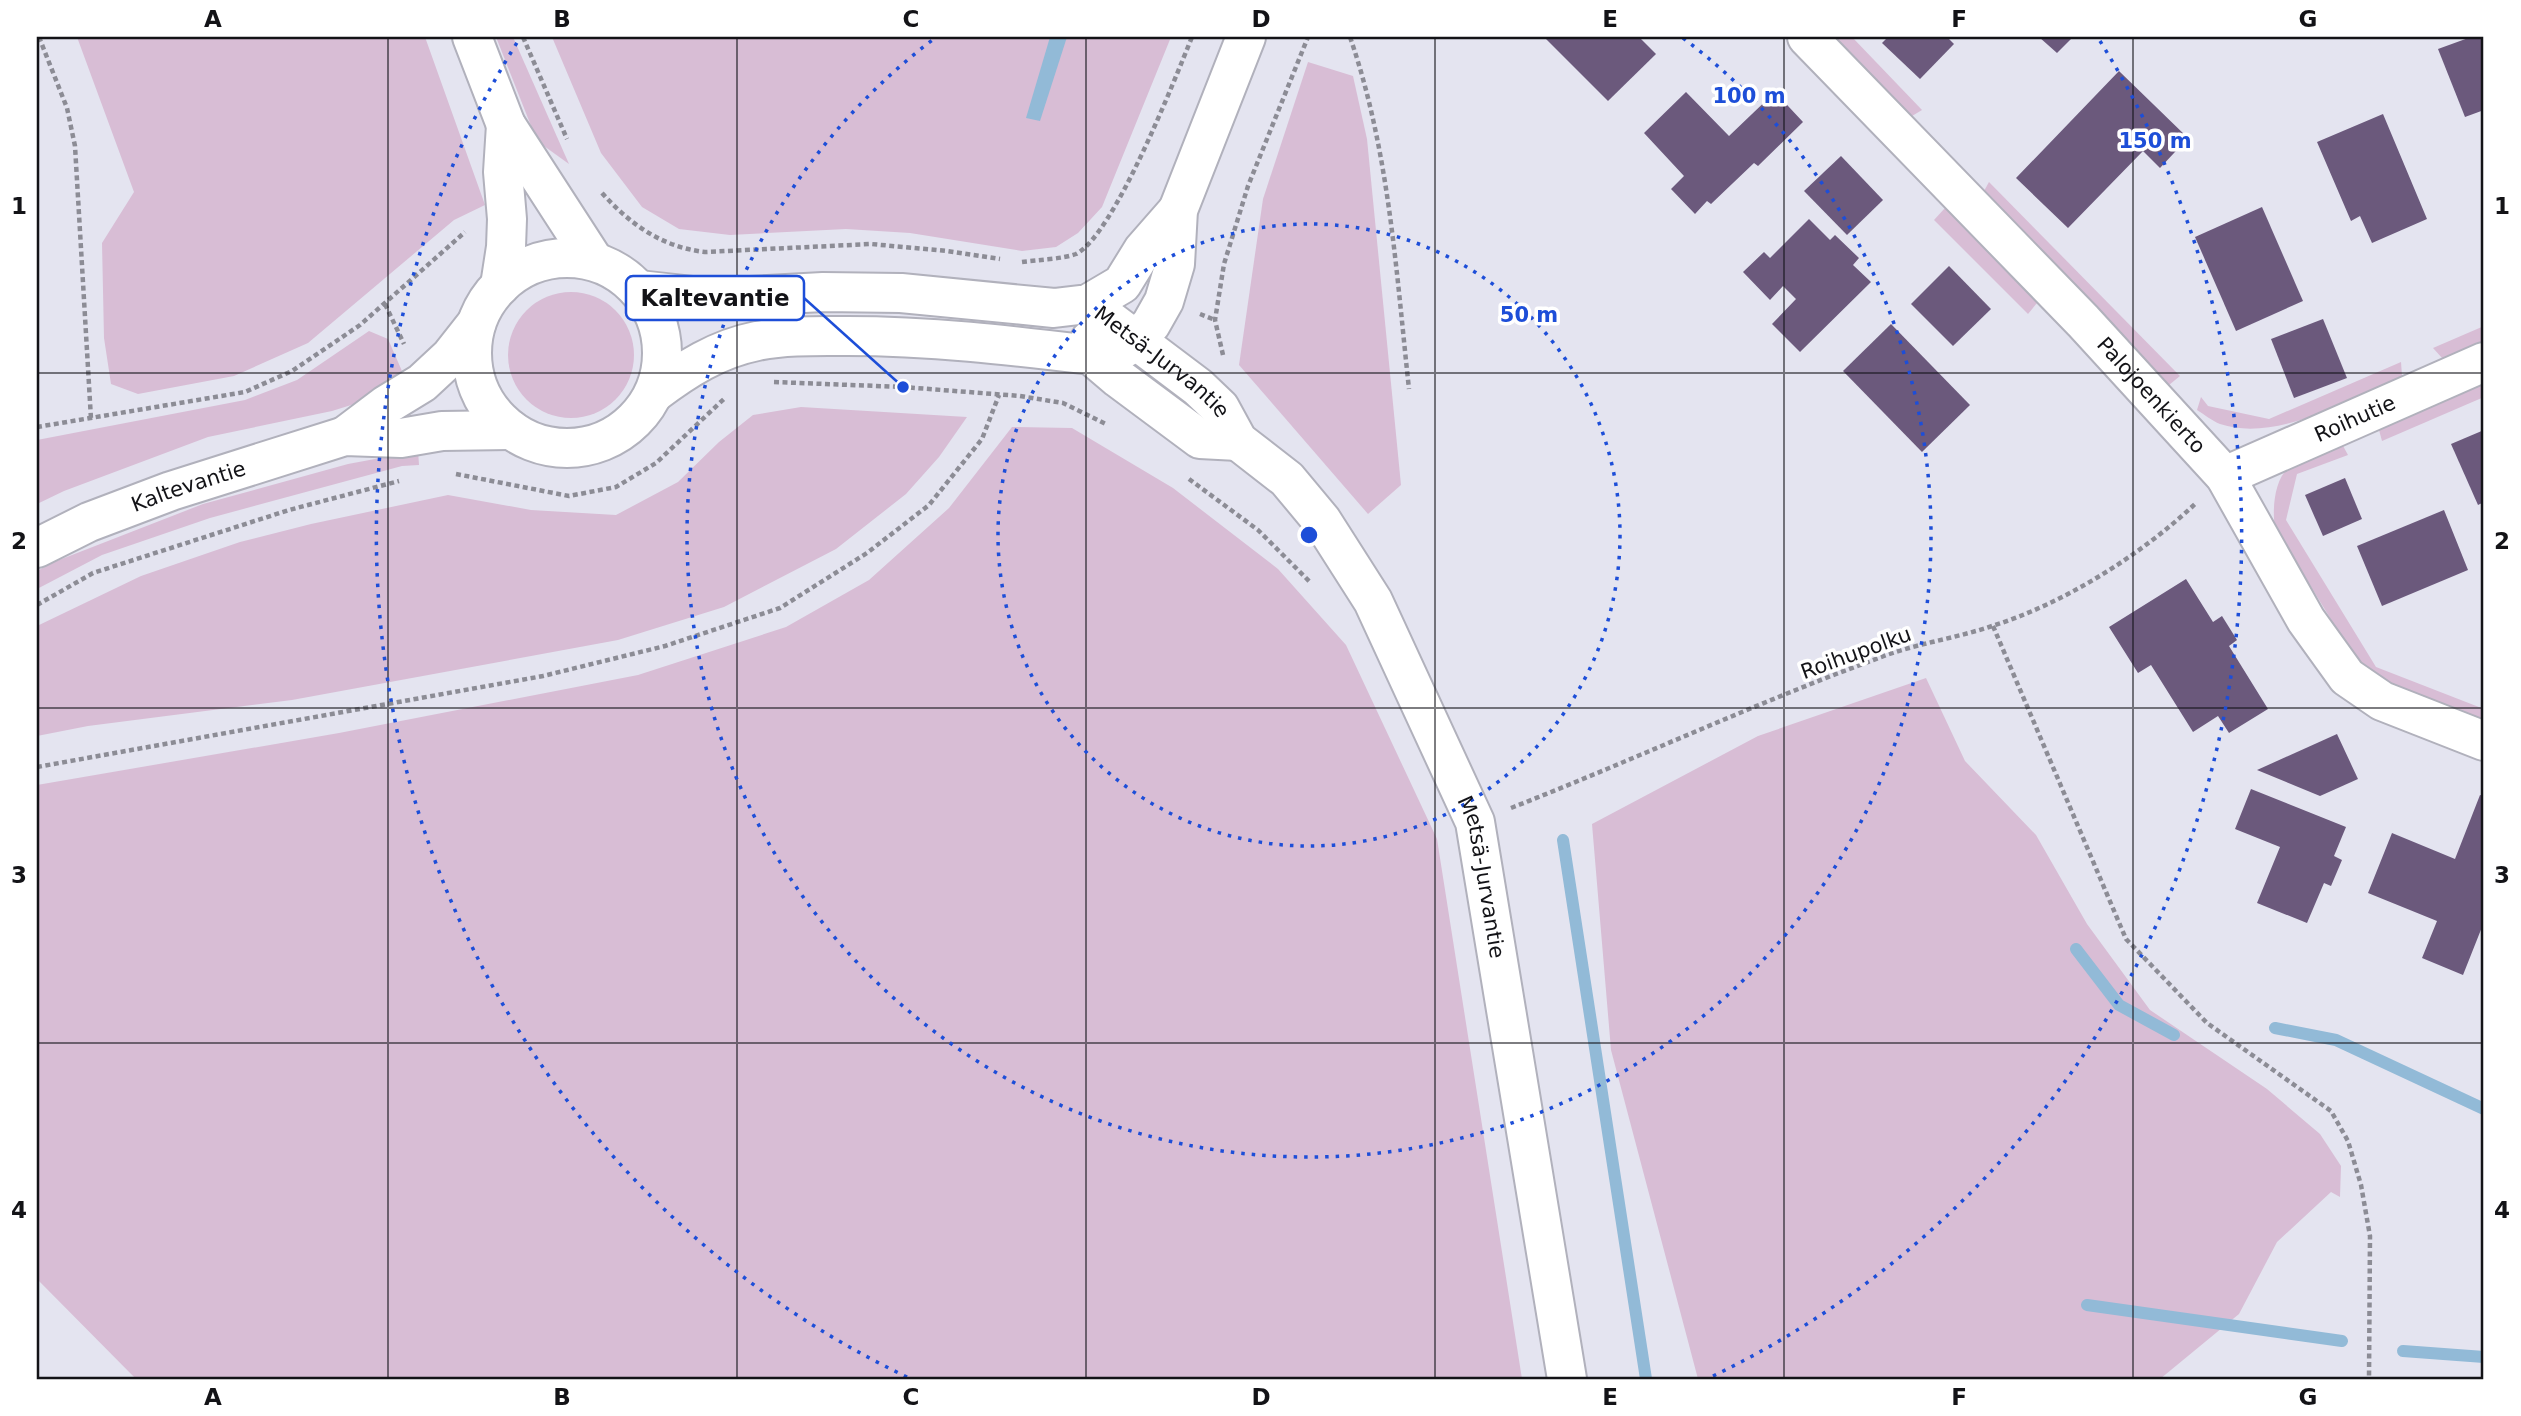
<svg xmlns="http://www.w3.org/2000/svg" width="2521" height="1416" font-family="'DejaVu Sans',sans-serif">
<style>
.green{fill:#d8bdd5}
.water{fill:#92bad7}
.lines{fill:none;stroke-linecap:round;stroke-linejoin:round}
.stream{stroke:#92bad7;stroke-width:12}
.building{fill:#6b597c}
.minor-casing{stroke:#b1b1bc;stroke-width:42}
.path{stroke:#8c8c95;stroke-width:4.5;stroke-dasharray:5 3.5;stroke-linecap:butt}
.minor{stroke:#fff;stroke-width:38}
.grid{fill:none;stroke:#131317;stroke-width:2;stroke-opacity:0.55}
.ring{fill:none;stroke:#1d4ed8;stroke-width:3.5;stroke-dasharray:3.5 7}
.labels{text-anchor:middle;stroke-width:7;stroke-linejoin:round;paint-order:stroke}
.street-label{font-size:21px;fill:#131317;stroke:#fff}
.centre{fill:#1d4ed8;stroke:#fff;stroke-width:3.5}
.ring-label{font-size:21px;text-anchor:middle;font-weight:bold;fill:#1d4ed8;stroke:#fff;stroke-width:7;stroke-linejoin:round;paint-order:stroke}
.leader{fill:none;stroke:#1d4ed8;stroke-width:2.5}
.callout-dot{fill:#1d4ed8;stroke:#fff;stroke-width:2.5}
.callout{fill:#fff;stroke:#1d4ed8;stroke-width:2.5}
.callout-label{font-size:23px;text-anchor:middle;font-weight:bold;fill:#131317}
.neatline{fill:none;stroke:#131317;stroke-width:2.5}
.grid-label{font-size:23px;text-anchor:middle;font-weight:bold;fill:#131317}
</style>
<rect width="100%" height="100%" fill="#e4e4f0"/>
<g class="green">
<polygon points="77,37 425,37 485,205 454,220 308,343 234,376 138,394 111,384 104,338 102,243 134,192"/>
<polygon points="496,37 513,37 569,164 537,141"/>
<polygon points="552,37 1171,37 1102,207 1078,233 1056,247 1022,251 910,233 846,229 730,235 679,229 642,207 601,153"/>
<polygon points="1834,37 1852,37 1922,110 1912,116"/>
<polygon points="1308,62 1353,76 1367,139 1401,485 1368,514 1239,365 1263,199"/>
<polygon points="1989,182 2180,376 2169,385 1984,191"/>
<polygon points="1945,208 2037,303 2028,314 1934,220"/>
<circle cx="571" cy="355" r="63"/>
<polygon points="2484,326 2484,341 2443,359 2433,348"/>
<polygon points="369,331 388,339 405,378 364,401 332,411 208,437 64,491 37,504 37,440 245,400 297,380"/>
<path d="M2401,362l1,14c-52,23 -125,67 -182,48 -8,-3 -16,-10 -23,-14l4,-13 7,9 61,13z"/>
<polygon points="2484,384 2484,397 2382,441 2379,430"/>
<polygon points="801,407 967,417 939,457 906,494 836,549 724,607 618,640 292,700 88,726 37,736 37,626 141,576 240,542 311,524 448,495 531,510 616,515 678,482 719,442 753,415"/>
<polygon points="1012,427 1072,428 1173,488 1278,569 1346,645 1437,839 1522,1379 136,1379 37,1279 37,785 339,733 638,675 786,627 869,580 949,508"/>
<path d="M2342,444l6,11 -51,19 -11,46 90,147 108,42v13l-99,-39 -14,-8 -17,-18 -79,-129c-3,-18 -1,-51 16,-62 14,-10 35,-15 51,-22z"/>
<polygon points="418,451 419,465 402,466 210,518 102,555 37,589 37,571 54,562 203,504 348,464"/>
<polygon points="1926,678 1965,761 2036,835 2087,924 2150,1010 2267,1089 2320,1134 2341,1166 2340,1197 2331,1192 2277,1242 2239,1314 2160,1379 1698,1379 1611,1050 1592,824 1758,736"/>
</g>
<polygon class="water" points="1050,37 1067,37 1040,121 1026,118"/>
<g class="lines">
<g class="stream">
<polyline points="1563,840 1646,1379"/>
<polyline points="2076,949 2119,1005 2174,1035"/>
<polyline points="2275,1028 2336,1040 2484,1109"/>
<polyline points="2087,1305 2342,1341"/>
<polyline points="2403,1351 2484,1357"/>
</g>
</g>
<g class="building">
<polygon points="1544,37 1639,37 1656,54 1608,101"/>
<polygon points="1888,37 1947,37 1954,44 1920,79 1882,43"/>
<polygon points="2039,37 2073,37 2057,53"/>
<polygon points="2471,37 2484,37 2484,110 2465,117 2438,49"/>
<polygon points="2119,71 2188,138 2160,168 2143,151 2068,228 2016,178"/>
<polygon points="1686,92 1729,136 1775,92 1803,122 1758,166 1754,163 1711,204 1707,201 1695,214 1671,189 1684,176 1644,133"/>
<polygon points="2383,114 2427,219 2372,243 2360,216 2351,221 2317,142"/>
<polygon points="1841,156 1883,200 1847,235 1804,191"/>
<polygon points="2262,207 2303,301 2236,331 2195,237"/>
<polygon points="1809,219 1830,240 1835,235 1859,258 1853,265 1871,282 1800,352 1772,324 1796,299 1783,286 1770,300 1743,272 1764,252 1770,258"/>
<polygon points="1949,266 1991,309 1953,346 1911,304"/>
<polygon points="2323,319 2347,378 2294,398 2271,339"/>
<polygon points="1891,324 1970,405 1922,452 1843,371"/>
<polygon points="2484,430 2484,502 2478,505 2451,444"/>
<polygon points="2345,478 2362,519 2323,536 2305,495"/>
<polygon points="2444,510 2468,570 2382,606 2357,546"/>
<polygon points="2186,579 2213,622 2222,616 2237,640 2229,646 2268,709 2229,733 2218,716 2193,732 2151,665 2138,673 2109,627"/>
<polygon points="2337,734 2358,779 2320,796 2257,770"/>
<polygon points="2251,789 2346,827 2334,856 2342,860 2331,886 2324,883 2307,923 2257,903 2280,847 2235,829"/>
<polygon points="2480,795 2484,796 2484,922 2463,975 2422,958 2437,921 2368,893 2392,833 2455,859"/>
</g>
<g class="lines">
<defs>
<g id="minor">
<polyline points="472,37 506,125 594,261"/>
<path id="s1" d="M1807,37l276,284 142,155 81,144 41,57 35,24 102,40"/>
<circle cx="567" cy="353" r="95"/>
<polyline points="500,286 506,247 507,219 503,172 506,125"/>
<polyline points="639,290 711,298 823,292 901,293 1054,308 1088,304 1122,284 1143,250 1178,210"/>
<path id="s2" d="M1088,304l110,83 22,21 18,33 49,38 35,42 51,80 102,221 92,557"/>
<polyline points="1090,340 1091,355 1118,378 1200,439 1238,441"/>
<path d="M654,393c32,-24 63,-44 103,-52 29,-6 61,-5 90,-5 84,0 161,9 244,19l27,-3 18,-11 15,-17 13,-23 11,-37 3,-54 68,-173"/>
<polyline points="345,436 386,405 422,383 450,357 476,324"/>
<path id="s3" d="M2225,476l259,-114"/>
<path id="s4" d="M37,548l52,-26 82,-31 174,-55 56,2 41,-7 69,-1"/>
</g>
</defs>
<use href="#minor" class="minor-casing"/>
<g class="path">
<polyline points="39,37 67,108 75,146 91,419"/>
<polyline points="523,37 567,139"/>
<path d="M1350,37c39,113 46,233 59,352"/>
<path d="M602,193c29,32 60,54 103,59l166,-8 76,7 53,8"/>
<path d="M1022,262c15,-2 41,-3 54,-8 38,-19 98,-173 116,-217"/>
<polyline points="385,304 404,344"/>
<polyline points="1200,314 1215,320"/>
<polyline points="1223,355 1215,320 1224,264 1248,186 1308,37"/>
<polyline points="774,382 903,387 1020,396 1063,403 1106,424"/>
<polyline points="37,427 245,392 292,371 360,325 465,232"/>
<polyline points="456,474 569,496 616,487 656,463 726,397"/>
<polyline points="1189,479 1258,530 1310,582"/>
<polyline points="37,605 93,573 289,510 399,481"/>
<polyline points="1993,626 2126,939 2207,1023 2331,1111 2348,1141 2361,1185 2370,1236 2369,1379"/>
<polyline points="37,767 543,676 665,646 780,608 867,553 929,505 982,439 999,395"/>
<path d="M1511,808c125,-49 247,-106 373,-152 35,-13 73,-18 108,-30 71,-22 149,-71 203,-122"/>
</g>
<use href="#minor" class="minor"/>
</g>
<path class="grid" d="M388,37v1342M737,37v1342M1086,37v1342M1435,37v1342M1784,37v1342M2133,37v1342M37,373h2447M37,708h2447M37,1043h2447"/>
<g class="ring">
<circle cx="1309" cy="535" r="311"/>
<path d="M1683 38A622 622 0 1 1 935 38"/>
<path d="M907 1377A933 933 0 0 1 518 41M2100 41A933 933 0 0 1 1711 1377"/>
</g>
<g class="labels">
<g class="street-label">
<text dy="7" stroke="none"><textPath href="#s2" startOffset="94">Metsä-Jurvantie</textPath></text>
<text dy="7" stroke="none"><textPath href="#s1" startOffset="497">Palojoenkierto</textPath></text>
<text dy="7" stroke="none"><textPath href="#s3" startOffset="142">Roihutie</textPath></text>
<text dy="7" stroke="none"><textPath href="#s4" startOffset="164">Kaltevantie</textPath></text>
<text transform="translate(1856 653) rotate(-20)" y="7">Roihupolku</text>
<text dy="7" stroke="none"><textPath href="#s2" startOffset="716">Metsä-Jurvantie</textPath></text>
</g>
</g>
<circle cx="1309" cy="535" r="10" class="centre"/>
<g class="ring-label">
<text x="1749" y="103">100 m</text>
<text x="2155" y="148">150 m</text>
<text x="1529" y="322">50 m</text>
</g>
<path class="leader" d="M903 387L804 298"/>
<circle class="callout-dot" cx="903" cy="387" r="7"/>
<rect class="callout" x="626" y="276" width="178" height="44" rx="7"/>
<g class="callout-label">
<text x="715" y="306">Kaltevantie</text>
</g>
<rect width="2521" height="1416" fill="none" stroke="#ffffff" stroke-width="77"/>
<rect x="38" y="38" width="2444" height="1340" class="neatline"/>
<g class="grid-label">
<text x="213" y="27">A</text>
<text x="562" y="27">B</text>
<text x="911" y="27">C</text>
<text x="1261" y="27">D</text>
<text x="1610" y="27">E</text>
<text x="1959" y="27">F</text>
<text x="2308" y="27">G</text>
<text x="19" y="214">1</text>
<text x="2502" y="214">1</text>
<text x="19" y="549">2</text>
<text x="2502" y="549">2</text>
<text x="19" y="883">3</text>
<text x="2502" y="883">3</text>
<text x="19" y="1218">4</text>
<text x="2502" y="1218">4</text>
<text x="213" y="1405">A</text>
<text x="562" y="1405">B</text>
<text x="911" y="1405">C</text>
<text x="1261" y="1405">D</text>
<text x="1610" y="1405">E</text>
<text x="1959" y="1405">F</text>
<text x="2308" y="1405">G</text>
</g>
</svg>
